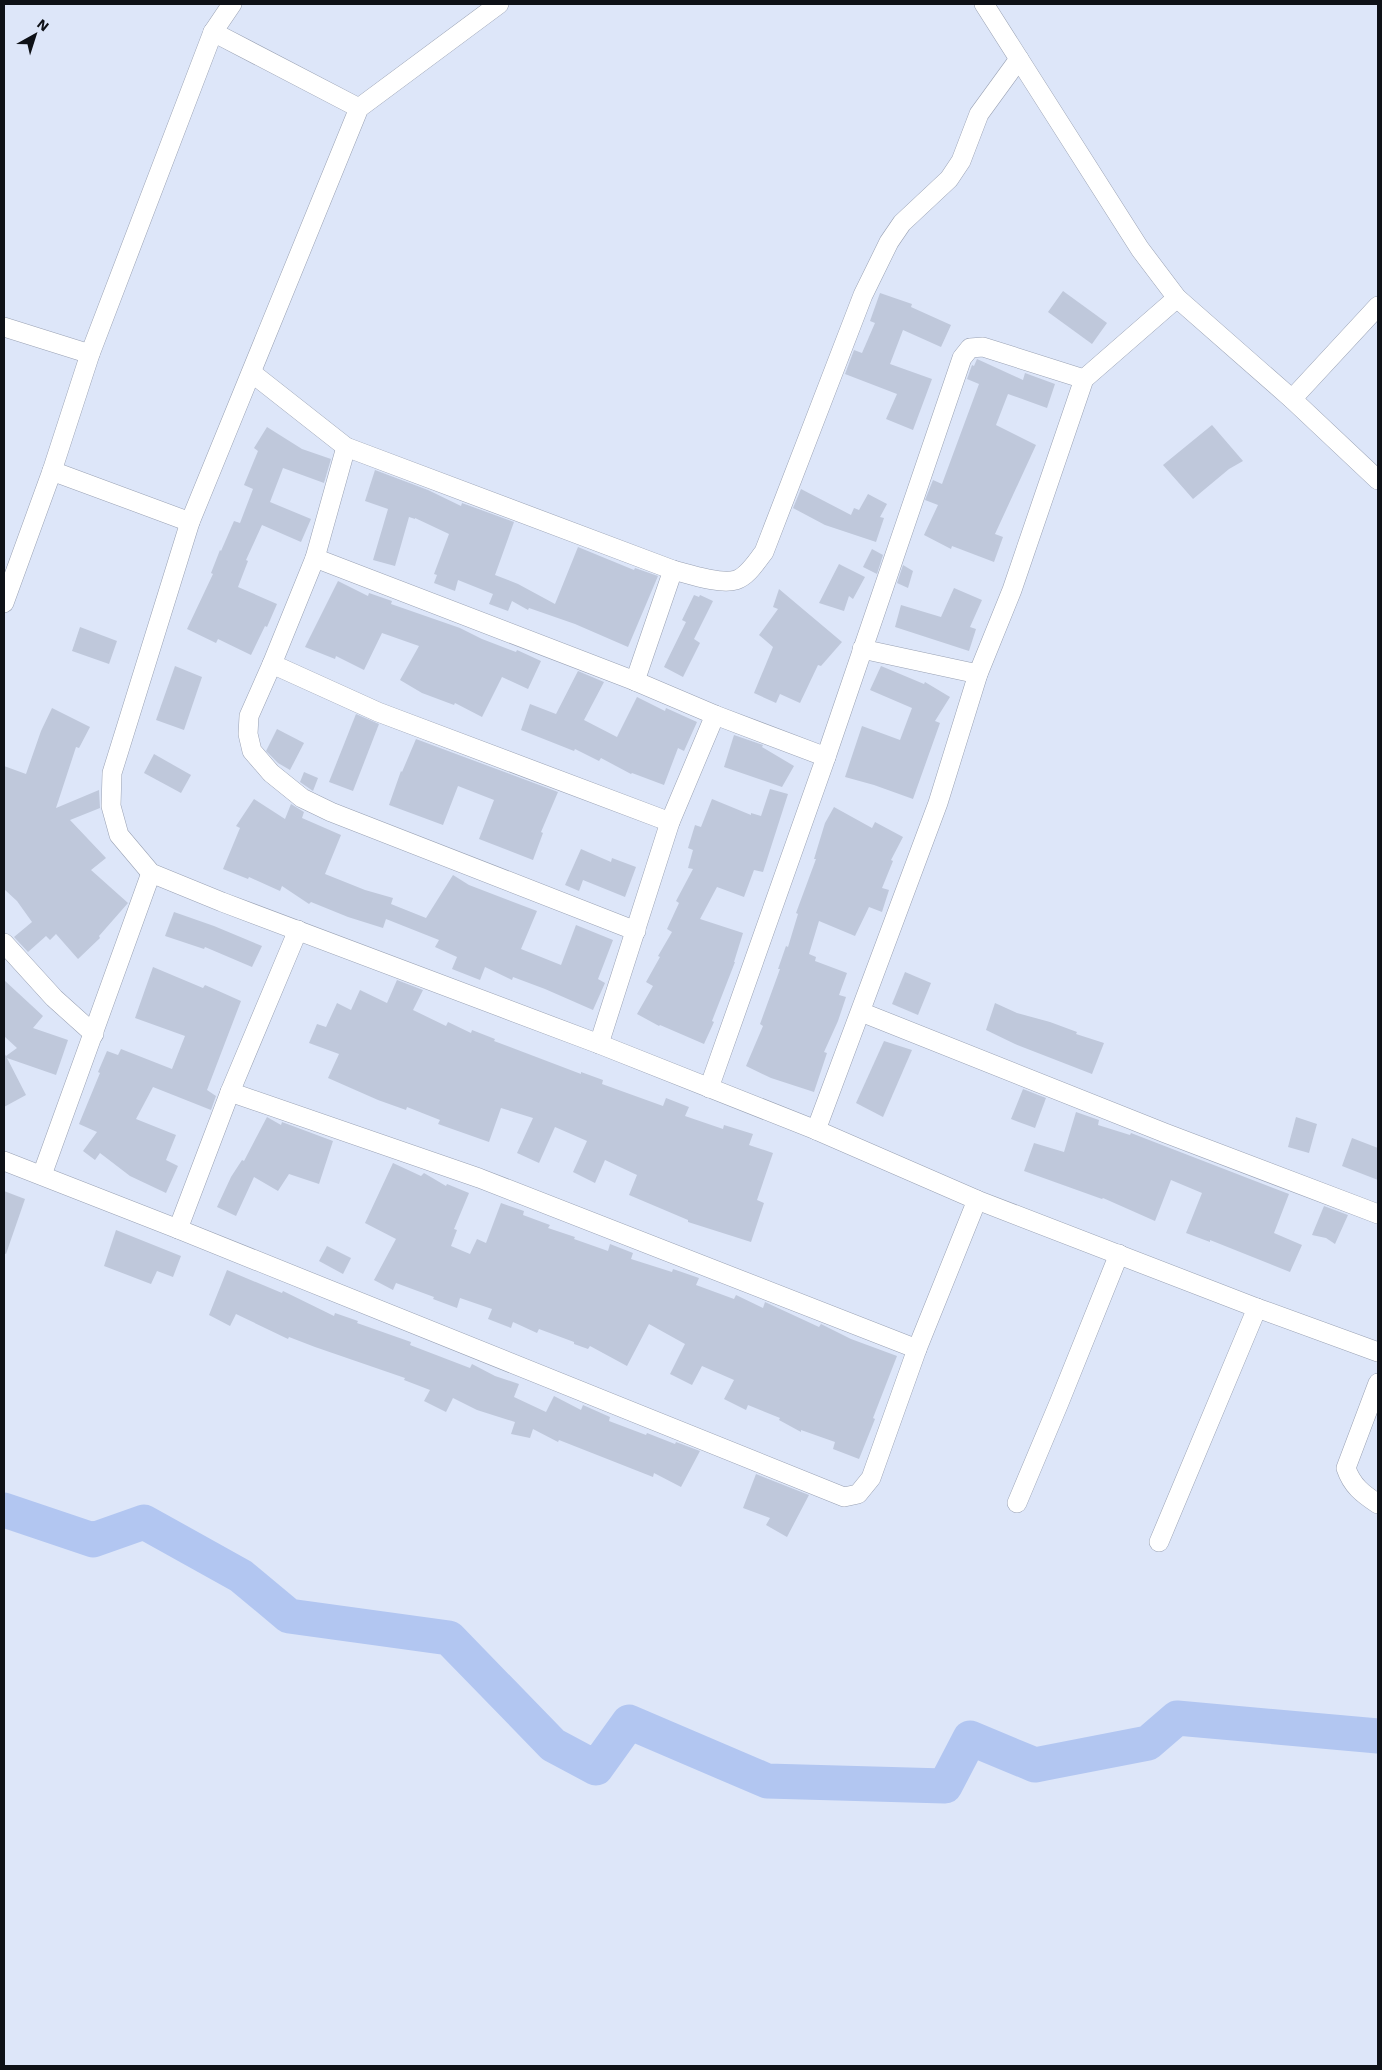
<svg xmlns="http://www.w3.org/2000/svg" width="1382" height="2070" font-family="'Work Sans',sans-serif">
<style>
.lines{fill:none;stroke-linecap:round;stroke-linejoin:round}
.river{stroke:#b2c6f1;stroke-width:35}
.building{fill:#bfc8db}
.minor-casing{stroke:#99a1b3;stroke-width:20}
.minor{stroke:#fff;stroke-width:19}
</style>
<rect width="100%" height="100%" fill="#dde6f9"/>
<g class="lines">
<polyline class="river" points="4,1510 93,1540 144,1522 241,1576 289,1616 449,1638 553,1745 596,1768 629,1722 767,1781 945,1786 970,1738 1035,1765 1148,1743 1177,1718 1378,1736"/>
</g>
<g class="building">
<polygon points="1063,291 1107,323 1092,344 1048,312"/>
<polygon points="880,293 912,304 911,307 951,325 941,347 903,330 890,364 932,379 913,430 886,419 897,394 845,374 854,350 862,353 875,323 870,321"/>
<polygon points="977,359 1023,380 1025,373 1055,384 1047,408 1008,394 996,425 1036,445 995,534 1003,537 994,562 952,546 951,549 924,535 938,505 925,500 933,480 942,484 979,384 967,379 972,365 974,366"/>
<polygon points="1212,425 1243,461 1229,469 1193,499 1163,465"/>
<polygon points="267,427 302,449 331,459 324,483 283,468 270,502 311,519 301,542 262,525 246,560 248,561 238,587 277,604 267,627 265,626 251,655 218,639 216,643 187,629 213,574 211,573 220,550 221,551 234,521 240,523 253,489 244,485 258,451 254,448"/>
<polygon points="375,470 428,490 461,506 462,503 514,522 495,575 518,584 555,604 578,547 634,570 635,568 658,576 628,647 575,624 529,608 528,610 512,601 508,611 489,604 493,594 458,580 455,591 434,583 437,575 434,574 449,534 415,518 415,519 409,517 395,566 373,560 388,509 365,501"/>
<polygon points="801,489 851,515 854,508 859,510 868,494 887,504 880,517 884,518 876,542 825,525 793,508"/>
<polygon points="872,549 883,555 877,574 863,567"/>
<polygon points="839,564 865,577 853,599 849,596 844,611 819,603"/>
<polygon points="903,565 913,571 908,588 897,583"/>
<polygon points="338,581 368,596 369,593 392,601 391,604 460,628 482,639 516,652 517,650 541,661 528,689 502,677 482,717 455,703 454,705 422,693 400,680 419,646 382,633 364,670 336,656 335,659 305,647"/>
<polygon points="954,588 982,600 970,627 976,629 969,651 895,627 901,605 941,617"/>
<polygon points="779,589 842,642 821,666 818,665 800,703 780,694 776,703 754,693 773,647 759,635 778,609 773,607"/>
<polygon points="694,595 699,597 700,595 713,601 694,639 700,643 683,677 664,667 686,622 682,620"/>
<polygon points="80,627 117,641 109,664 72,651"/>
<polygon points="175,666 202,677 184,730 156,720"/>
<polygon points="881,666 924,684 925,682 950,697 935,721 940,723 913,799 874,785 845,777 862,726 900,740 912,708 870,690"/>
<polygon points="578,671 604,682 584,720 617,737 637,697 665,711 666,708 697,722 684,751 678,748 664,785 632,773 631,774 601,758 599,761 575,749 574,751 521,730 530,704 556,714"/>
<polygon points="52,708 90,727 79,748 76,747 56,808 99,790 100,808 70,820 106,858 91,870 128,903 99,936 100,938 78,959 56,934 50,940 46,936 28,952 14,937 32,922 17,901 4,889 4,766 26,774 41,731"/>
<polygon points="356,714 379,724 353,791 329,782"/>
<polygon points="277,729 304,743 290,770 278,763 266,751"/>
<polygon points="734,735 763,745 762,747 794,766 782,787 724,767"/>
<polygon points="416,739 558,792 541,832 543,833 533,860 479,839 494,800 458,786 443,825 389,805 401,771 402,772"/>
<polygon points="154,754 191,775 181,793 144,773"/>
<polygon points="304,772 318,778 313,791 300,782"/>
<polygon points="770,789 788,794 763,872 754,870 744,897 717,887 700,919 743,933 734,962 735,962 712,1021 714,1022 704,1044 660,1025 659,1026 637,1014 653,986 646,982 660,957 658,956 672,932 667,929 679,903 676,901 693,869 688,868 693,850 688,848 695,825 701,827 712,799 751,815 751,813 761,816"/>
<polygon points="254,799 285,819 291,804 304,812 302,818 341,835 325,874 365,890 393,898 391,904 426,918 453,875 469,885 537,911 521,949 561,965 576,925 613,940 598,979 605,983 593,1010 545,989 513,977 512,980 485,967 480,980 452,969 457,957 435,947 439,940 386,919 383,928 348,917 311,902 309,904 282,886 280,891 249,877 248,879 223,869 240,828 236,826"/>
<polygon points="834,807 872,828 875,822 903,837 891,860 893,861 882,888 889,890 882,912 869,907 855,936 819,921 809,954 816,957 815,961 847,973 839,995 846,997 838,1021 824,1052 827,1053 814,1092 771,1078 746,1066 763,1026 760,1024 780,969 778,969 786,946 788,947 798,914 796,913 816,859 814,859 825,823"/>
<polygon points="581,849 611,862 612,858 636,867 625,897 583,880 579,891 565,885"/>
<polygon points="174,912 214,926 262,946 252,967 205,947 204,949 165,936"/>
<polygon points="153,967 203,988 205,985 241,1001 207,1090 216,1096 211,1110 153,1087 136,1119 176,1135 166,1160 178,1166 166,1193 130,1176 100,1153 95,1160 83,1151 97,1132 79,1124 100,1073 98,1072 107,1051 118,1055 121,1049 172,1069 185,1036 135,1018"/>
<polygon points="905,972 931,983 918,1015 892,1004"/>
<polygon points="4,980 43,1016 33,1028 68,1040 56,1075 7,1058 26,1095 4,1107 4,1053 6,1056 17,1048 4,1036"/>
<polygon points="397,980 423,990 413,1010 446,1026 448,1022 471,1033 472,1030 495,1039 494,1041 581,1074 581,1072 603,1080 602,1084 663,1106 666,1098 689,1107 685,1116 723,1129 724,1125 753,1134 749,1145 773,1153 757,1200 764,1203 751,1242 688,1222 688,1220 629,1195 637,1175 605,1160 595,1183 573,1172 587,1141 555,1127 539,1163 517,1153 533,1118 501,1108 489,1142 438,1124 440,1120 407,1107 406,1110 378,1100 328,1078 339,1054 309,1043 317,1024 326,1027 337,1003 351,1010 360,990 387,1003"/>
<polygon points="995,1003 1017,1013 1050,1022 1077,1032 1076,1034 1104,1043 1092,1074 1015,1044 986,1030"/>
<polygon points="884,1041 912,1050 883,1117 856,1103"/>
<polygon points="1023,1089 1046,1098 1035,1128 1011,1119"/>
<polygon points="1076,1112 1099,1120 1098,1125 1130,1135 1131,1133 1289,1194 1274,1233 1302,1245 1290,1272 1210,1240 1210,1242 1186,1233 1202,1193 1171,1180 1155,1221 1103,1198 1102,1199 1024,1171 1034,1143 1064,1152"/>
<polygon points="267,1117 281,1125 282,1122 333,1141 319,1184 289,1174 278,1191 254,1177 236,1216 217,1207 231,1177 242,1160 244,1161"/>
<polygon points="1296,1117 1317,1124 1309,1153 1288,1147"/>
<polygon points="1352,1138 1378,1148 1378,1180 1342,1166"/>
<polygon points="393,1163 421,1176 424,1173 446,1186 447,1184 469,1193 454,1229 457,1230 451,1246 470,1254 477,1239 486,1243 501,1203 524,1211 523,1215 550,1225 548,1228 575,1237 574,1239 608,1251 610,1244 633,1253 631,1259 672,1272 673,1269 699,1278 696,1285 734,1299 736,1295 763,1308 765,1302 819,1327 821,1324 851,1339 897,1356 873,1418 875,1419 859,1459 833,1449 835,1442 801,1430 801,1432 779,1420 780,1418 748,1405 746,1410 724,1399 734,1380 702,1366 692,1385 670,1374 685,1344 649,1324 627,1366 590,1346 588,1349 574,1344 574,1342 539,1329 537,1333 513,1322 511,1328 488,1319 492,1309 460,1298 457,1308 433,1299 434,1297 396,1283 393,1290 374,1280 396,1239 365,1223"/>
<polygon points="4,1191 25,1199 6,1254 4,1253"/>
<polygon points="1324,1206 1348,1215 1335,1244 1326,1238 1312,1235"/>
<polygon points="116,1230 181,1256 173,1277 157,1271 151,1284 104,1266"/>
<polygon points="327,1246 351,1258 343,1274 319,1261"/>
<polygon points="227,1270 282,1293 283,1291 334,1316 335,1313 358,1321 357,1323 411,1342 410,1345 470,1368 472,1364 495,1376 519,1384 514,1397 546,1412 554,1396 581,1410 583,1405 610,1417 609,1421 646,1435 647,1433 675,1444 676,1442 700,1451 681,1487 654,1473 653,1477 559,1440 558,1442 533,1429 530,1438 511,1434 515,1422 477,1410 453,1398 446,1412 424,1401 430,1390 404,1380 405,1378 315,1347 289,1337 288,1339 236,1314 230,1326 209,1315"/>
<polygon points="756,1474 809,1495 787,1537 766,1525 770,1518 743,1508"/>
</g>
<g class="lines">
<defs>
<g id="minor">
<polyline points="499,4 359,108 190,522 112,773 111,806 119,835 151,873 222,902 599,1044 816,1130 977,1200 1257,1308 1378,1352"/>
<polyline points="984,4 1140,249 1177,298 1292,399 1378,480"/>
<polyline points="213,32 359,108"/>
<polyline points="4,327 90,354"/>
<path d="M252,373l94,74 327,123c16,4 47,15 63,10 12,-4 20,-18 28,-28l99,-257 26,-53 13,-19 47,-44 12,-18 18,-47 40,-55"/>
<polyline points="1292,399 1378,306"/>
<polyline points="346,447 315,558 272,664 378,712 670,822"/>
<polyline points="52,471 90,354 213,32 232,4"/>
<polyline points="315,558 635,681 715,715 826,757 709,1088"/>
<polyline points="4,603 52,471 190,522"/>
<polyline points="862,649 978,674"/>
<polyline points="272,664 249,716 248,734 252,751 271,773 302,798 331,812 636,931"/>
<polyline points="635,681 673,570"/>
<polyline points="826,757 962,358 970,348 983,347 1084,379"/>
<polyline points="298,930 230,1092 178,1229 844,1497 858,1494 871,1478 917,1349 977,1200"/>
<polyline points="4,943 54,998 94,1034"/>
<polyline points="861,1012 1165,1133 1378,1214"/>
<polyline points="599,1044 670,822 715,715"/>
<polyline points="230,1092 479,1178 917,1349"/>
<polyline points="816,1130 938,803 978,674 1012,590 1084,379 1177,298"/>
<polyline points="4,1161 178,1229"/>
<polyline points="42,1175 151,873"/>
<path d="M1378,1383l-32,85c6,18 17,26 32,36"/>
<polyline points="1017,1503 1059,1403 1119,1254"/>
<polyline points="1159,1542 1257,1308"/>
</g>
</defs>
<use href="#minor" class="minor-casing"/>
<use href="#minor" class="minor"/>
</g>
<rect width="1382" height="2070" fill="none" stroke="#0e1117" stroke-width="10"/>
<g transform="translate(35 35) rotate(39)" stroke="#dde6f9" stroke-width="4" paint-order="stroke">
<path d="M0-4L9 19L0 12L-9 19Z" fill="#0e1117"/>
<text y="-8" font-size="14" font-weight="bold" text-anchor="middle" fill="#0e1117">N</text>
</g>
</svg>
